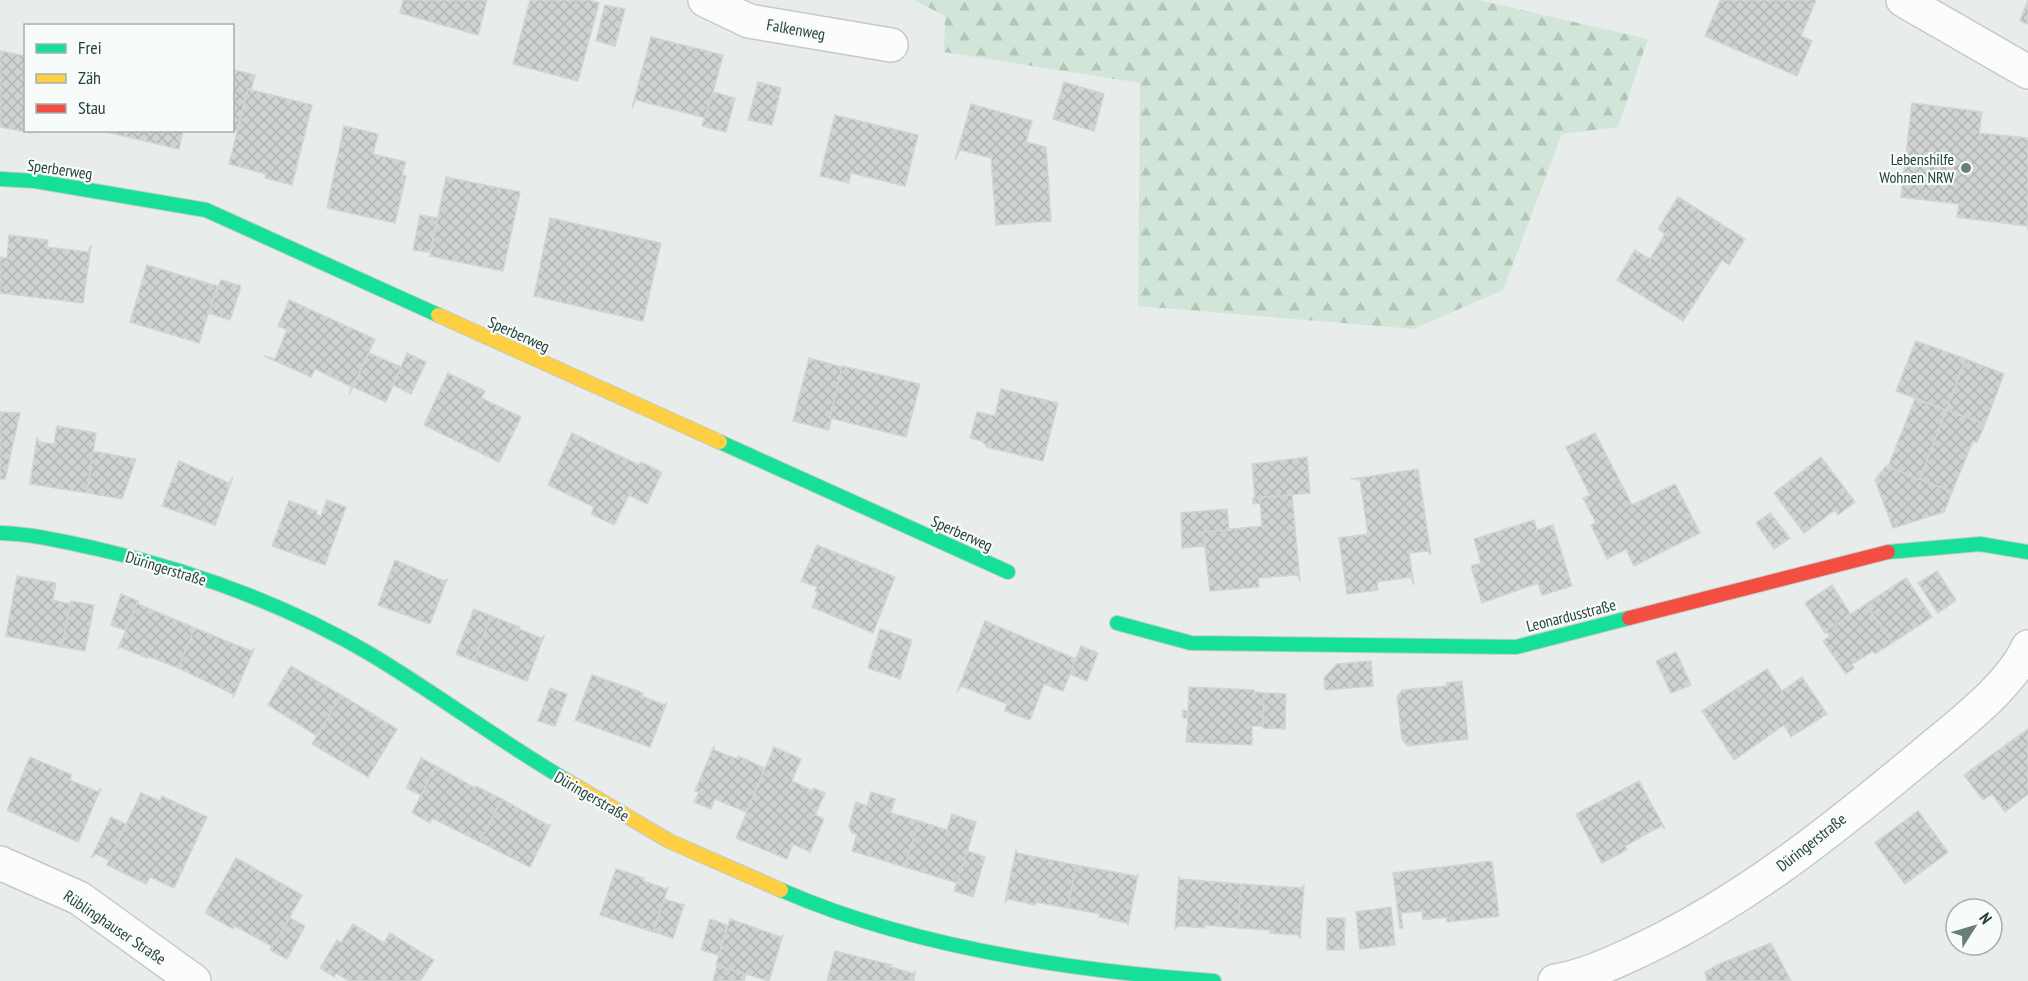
<svg xmlns="http://www.w3.org/2000/svg" width="2028" height="981" font-family="'PT Sans Narrow',sans-serif">
<style>
.forest{fill:url(#forest-firs)}
.building{fill:url(#building-cross-hatch);stroke:#d1d6d4;stroke-width:1.5}
.lines{fill:none;stroke-linecap:round;stroke-linejoin:round}
.street-casing{stroke:#c5cac8;stroke-width:36}
.fast-casing{stroke:#c3cbc8;stroke-width:16}
.slow-casing{stroke:#c3cbc8;stroke-width:16}
.jam-casing{stroke:#c3cbc8;stroke-width:16}
.street{stroke:#fcfcfc;stroke-width:33}
.fast{stroke:#16e098;stroke-width:14}
.slow{stroke:#ffcf43;stroke-width:14}
.jam{stroke:#f24e42;stroke-width:14}
.poi-dot{fill:#697e78;stroke:#f7fbf9;stroke-width:2}
.labels{text-anchor:middle;stroke-width:4.5;stroke-linejoin:round;paint-order:stroke}
.street-label{font-size:16px;fill:#24423a;stroke:#f7fbf9}
.poi-label{font-size:16px;fill:#24423a;stroke:#f7fbf9;text-anchor:end}
</style>
<defs>
<pattern id="forest-firs" width="22" height="20" patternUnits="userSpaceOnUse" patternTransform="scale(1.5)"><rect width="22" height="20" fill="#d1e6d8"/><path d="M5 1l3.5 6h-7zM16 11l3.5 6h-7z" fill="#b3c6ba"/></pattern>
<pattern id="building-cross-hatch" width="8" height="8" patternUnits="userSpaceOnUse" patternTransform="scale(1.5)"><rect width="8" height="8" fill="#cfd4d2"/><path d="M0 0l8 8M0 8l8-8" fill="none" stroke="#b2b7b5"/></pattern>
</defs>
<rect width="100%" height="100%" fill="#e8edeb"/>
<polygon class="forest" points="914,0 1479,0 1648,39 1618,127 1562,134 1503,290 1413,329 1138,306 1140,83 944,52 945,16"/>
<g class="building">
<polygon points="403,0 487,0 478,35 400,13"/>
<polygon points="530,0 589,0 599,3 578,81 513,64"/>
<polygon points="1720,0 1816,0 1801,36 1812,41 1797,76 1705,36"/>
<polygon points="2028,0 2028,24 2020,21"/>
<polygon points="605,5 625,9 615,46 596,41"/>
<polygon points="651,37 723,55 706,118 636,100 632,108"/>
<polygon points="0,51 26,56 26,130 34,130 33,133 0,127"/>
<polygon points="234,70 255,75 251,90 248,89 237,132 232,130"/>
<polygon points="758,82 781,88 772,125 748,120"/>
<polygon points="1064,82 1104,94 1094,131 1053,119"/>
<polygon points="248,89 312,105 292,185 265,178 266,174 229,164"/>
<polygon points="713,92 735,98 726,132 702,126"/>
<polygon points="1912,103 1982,112 1979,133 2028,138 2028,230 2027,226 1957,217 1959,204 1901,197"/>
<polygon points="971,104 1032,121 1026,142 1046,147 1051,221 996,225 991,158 960,150 955,160"/>
<polygon points="835,115 918,135 905,186 851,173 849,183 820,176"/>
<polygon points="344,126 378,134 373,154 406,162 402,175 406,176 395,223 327,208"/>
<polygon points="98,130 183,130 179,149"/>
<polygon points="446,177 520,192 503,271 430,256"/>
<polygon points="1678,197 1745,239 1729,265 1722,260 1683,321 1617,280 1635,250 1650,259 1665,234 1658,229"/>
<polygon points="420,215 437,218 430,252 413,250"/>
<polygon points="550,218 661,243 643,321 534,296"/>
<polygon points="9,235 48,240 47,247 88,252 91,245 83,303 0,293 0,257 7,258"/>
<polygon points="147,265 217,286 199,343 130,322"/>
<polygon points="221,280 241,286 230,320 208,313"/>
<polygon points="289,300 375,339 349,395 352,387 315,369 311,377 264,356 275,359 287,330 278,326"/>
<polygon points="1916,341 1966,359 1946,410 1896,391"/>
<polygon points="369,353 401,367 386,402 353,387"/>
<polygon points="407,353 426,362 411,394 393,385"/>
<polygon points="809,358 842,367 829,430 793,421"/>
<polygon points="1966,359 2004,374 1985,424 1946,410"/>
<polygon points="842,366 920,384 906,437 830,418"/>
<polygon points="448,373 485,391 481,398 521,417 499,462 424,425"/>
<polygon points="1001,389 1058,403 1043,461 987,447 982,441 970,438 977,412 995,416"/>
<polygon points="1915,399 1946,410 1920,480 1888,467"/>
<polygon points="1946,410 1985,424 1977,442 1973,441 1952,492 1920,480"/>
<polygon points="0,412 20,413 5,479 0,479"/>
<polygon points="57,426 96,433 87,493 30,484 37,438 39,442 54,444"/>
<polygon points="572,433 639,465 641,462 662,472 647,504 629,495 614,525 591,514 594,507 548,485"/>
<polygon points="1595,433 1632,505 1675,484 1700,533 1634,566 1626,549 1607,559 1591,525 1596,523 1583,498 1590,495 1566,447"/>
<polygon points="93,451 136,459 122,499 87,493"/>
<polygon points="1307,457 1310,493 1255,498 1252,464"/>
<polygon points="1821,457 1855,502 1838,515 1835,510 1804,533 1774,493"/>
<polygon points="179,461 229,483 233,477 215,525 162,506"/>
<polygon points="1886,466 1952,492 1944,512 1893,528 1875,480"/>
<polygon points="1418,469 1431,555 1428,551 1409,553 1414,585 1411,577 1377,582 1378,590 1347,594 1339,538 1368,534 1360,480 1351,479"/>
<polygon points="1292,495 1300,582 1298,575 1258,578 1259,587 1210,591 1203,532 1262,526 1260,503 1253,504 1253,498"/>
<polygon points="327,500 346,507 325,565 272,546 289,501 317,511 316,514 321,516"/>
<polygon points="1227,509 1229,530 1203,532 1205,546 1182,548 1181,513"/>
<polygon points="1770,513 1790,538 1774,549 1756,523"/>
<polygon points="1534,520 1537,530 1553,525 1572,586 1542,595 1538,583 1482,603 1471,566 1481,563 1474,539"/>
<polygon points="817,545 895,577 873,633 812,607 818,592 815,591 817,587 801,581"/>
<polygon points="395,560 444,581 447,579 430,624 378,605"/>
<polygon points="1937,571 1956,600 1938,613 1918,583"/>
<polygon points="17,576 56,583 53,600 69,604 71,601 62,647 6,636"/>
<polygon points="1906,578 1932,617 1892,643 1866,604"/>
<polygon points="1832,585 1851,615 1825,633 1805,603"/>
<polygon points="121,594 138,601 125,630 111,625"/>
<polygon points="71,601 94,605 85,651 62,647"/>
<polygon points="138,601 138,604 195,628 178,668 148,656 147,658 120,647 118,649"/>
<polygon points="1866,604 1892,643 1875,654 1873,651 1852,664 1854,668 1846,674 1823,641 1830,636 1826,631"/>
<polygon points="474,609 491,616 474,661 456,654"/>
<polygon points="491,616 520,627 519,629 541,638 544,636 527,681 474,661"/>
<polygon points="985,621 1076,659 1063,691 1044,684 1030,720 1005,711 1007,704 961,686 957,692"/>
<polygon points="195,628 251,651 254,649 233,698 233,694 178,668"/>
<polygon points="880,629 912,640 900,679 868,668"/>
<polygon points="1081,646 1098,653 1087,681 1070,674"/>
<polygon points="1676,652 1691,685 1671,693 1656,661"/>
<polygon points="1371,661 1373,686 1325,690 1324,678 1337,664"/>
<polygon points="291,666 341,695 317,736 268,705"/>
<polygon points="1767,669 1782,691 1802,677 1827,714 1791,737 1784,725 1734,760 1702,711"/>
<polygon points="592,675 643,693 642,696 664,705 667,702 650,747 575,720"/>
<polygon points="1462,681 1468,739 1408,746 1402,740 1397,697 1402,690 1447,686 1446,683"/>
<polygon points="1189,687 1254,690 1254,692 1264,693 1262,726 1252,726 1252,745 1186,742 1188,718 1183,718 1183,710 1188,711"/>
<polygon points="550,688 567,694 555,726 538,721"/>
<polygon points="1264,693 1286,694 1285,729 1263,728"/>
<polygon points="341,695 397,729 368,777 312,744"/>
<polygon points="2028,729 2028,794 2005,812 1992,794 1983,800 1964,775"/>
<polygon points="714,746 714,750 737,759 738,756 765,768 746,812 715,799 711,809 694,802 699,792 695,791"/>
<polygon points="774,747 801,759 792,781 813,791 814,788 825,793 815,815 824,819 810,852 793,844 787,859 736,838"/>
<polygon points="30,757 72,775 70,780 98,792 101,788 78,842 7,810"/>
<polygon points="421,758 436,766 421,795 406,788"/>
<polygon points="436,766 475,788 476,786 502,799 480,842 432,818 430,823 412,813"/>
<polygon points="1639,781 1665,829 1661,826 1625,846 1627,850 1602,863 1576,814"/>
<polygon points="871,792 895,799 891,813 919,821 905,867 852,851 857,834 852,833 849,826 856,802 867,806"/>
<polygon points="141,793 160,801 162,796 207,817 174,888 150,877 146,884 107,865"/>
<polygon points="502,799 549,826 551,824 530,867 480,842"/>
<polygon points="1918,811 1948,852 1905,884 1875,843"/>
<polygon points="952,814 976,822 958,883 905,867 919,821 947,830"/>
<polygon points="111,817 126,824 109,860 96,854 91,858"/>
<polygon points="1016,850 1017,853 1076,865 1068,908 1036,902 1035,905 1008,899 1005,902"/>
<polygon points="967,851 985,857 973,897 954,891"/>
<polygon points="236,858 302,895 273,947 235,926 233,929 205,913"/>
<polygon points="1492,861 1499,916 1447,922 1447,917 1423,920 1422,911 1401,913 1403,928 1400,928 1393,873"/>
<polygon points="1076,865 1136,876 1138,874 1128,925 1127,923 1099,917 1100,914 1068,908"/>
<polygon points="616,869 644,878 643,881 666,889 668,887 653,932 600,915"/>
<polygon points="1179,876 1180,879 1241,884 1238,928 1205,925 1205,928 1177,926 1175,929"/>
<polygon points="1241,884 1302,888 1304,885 1300,938 1298,935 1270,933 1270,930 1238,928"/>
<polygon points="664,899 684,905 673,938 654,932"/>
<polygon points="1391,907 1395,945 1360,949 1356,912"/>
<polygon points="290,918 305,926 287,959 270,950"/>
<polygon points="1327,918 1345,918 1344,950 1327,950"/>
<polygon points="710,919 727,925 719,955 701,950"/>
<polygon points="730,919 781,937 783,935 769,981 716,965"/>
<polygon points="353,924 384,943 390,933 434,960 420,981 349,981 336,973 334,977 320,968 337,940 341,943"/>
<polygon points="1771,943 1791,981 1707,981 1705,972 1717,965"/>
<polygon points="835,951 892,965 891,967 915,974 915,970 914,981 827,981"/>
<polygon points="717,966 746,974 744,981 713,981"/>
</g>
<g class="lines">
<defs>
<g id="street">
<polyline points="705,0 749,21 891,45"/>
<polyline points="1903,0 2028,72"/>
<polyline points="0,863 79,898 194,981"/>
<path d="M1555,981c27,-4 53,-16 77,-27 108,-49 202,-125 292,-200 33,-28 86,-67 104,-107"/>
</g>
<g id="fast">
<polyline points="0,179 35,181 206,210 438,315"/>
<polyline points="720,442 1008,572"/>
<path d="M0,533c34,1 65,9 98,16 96,22 189,56 274,106 66,40 128,86 194,125"/>
<polyline points="1888,552 1980,544 2028,552"/>
<polyline points="1117,623 1191,643 1516,647 1629,618"/>
<path d="M781,890c130,57 292,81 433,91"/>
</g>
<g id="slow">
<polyline points="438,315 720,442"/>
<polyline points="566,780 669,841 781,890"/>
</g>
<polyline id="jam" points="1629,618 1888,552"/>
</defs>
<use href="#street" class="street-casing"/>
<use href="#fast" class="fast-casing"/>
<use href="#slow" class="slow-casing"/>
<use href="#jam" class="jam-casing"/>
<use href="#street" class="street"/>
<use href="#fast" class="fast"/>
<use href="#slow" class="slow"/>
<use href="#jam" class="jam"/>
</g>
<circle class="poi-dot" cx="1966" cy="168" r="6"/>
<g class="labels">
<g class="street-label">
<text transform="translate(796 29) rotate(10)" y="6">Falkenweg</text>
<text transform="translate(60 169) rotate(8)" y="6">Sperberweg</text>
<text transform="translate(519 334) rotate(24)" y="6">Sperberweg</text>
<text transform="translate(962 533) rotate(24)" y="6">Sperberweg</text>
<text transform="translate(166 568) rotate(17)" y="6">Düringerstraße</text>
<text transform="translate(1571 615) rotate(-14)" y="6">Leonardusstraße</text>
<text transform="translate(592 796) rotate(30)" y="6">Düringerstraße</text>
<text transform="translate(1811 842) rotate(-38)" y="6">Düringerstraße</text>
<text transform="translate(115 927) rotate(34)" y="6">Rüblinghauser Straße</text>
</g>
<g class="poi-label">
<text x="1954" y="165">Lebenshilfe<tspan x="1954" dy="18">Wohnen NRW</tspan></text>
</g>
</g>
<rect x="24" y="24" width="210" height="108" fill="#f7fbf9" stroke="#a3b1ad" stroke-width="1.5"/>
<rect x="36" y="44" width="30" height="9" fill="#16e098" stroke="#a3b1ad" stroke-width="1.5"/>
<text x="78" y="54" font-size="18" fill="#24423a">Frei</text>
<rect x="36" y="74" width="30" height="9" fill="#ffcf43" stroke="#a3b1ad" stroke-width="1.5"/>
<text x="78" y="84" font-size="18" fill="#24423a">Zäh</text>
<rect x="36" y="104" width="30" height="9" fill="#f24e42" stroke="#a3b1ad" stroke-width="1.5"/>
<text x="78" y="114" font-size="18" fill="#24423a">Stau</text>
<g transform="translate(1974 927) rotate(53)"><circle r="28" fill="#f7fbf9" stroke="#a3b1ad" stroke-width="1.5"/>
<path d="M0-4.5L10 22L0 15L-10 22Z" fill="#697e78"/>
<text y="-9" font-size="16" font-weight="bold" text-anchor="middle" fill="#24423a">N</text>
</g>
</svg>
